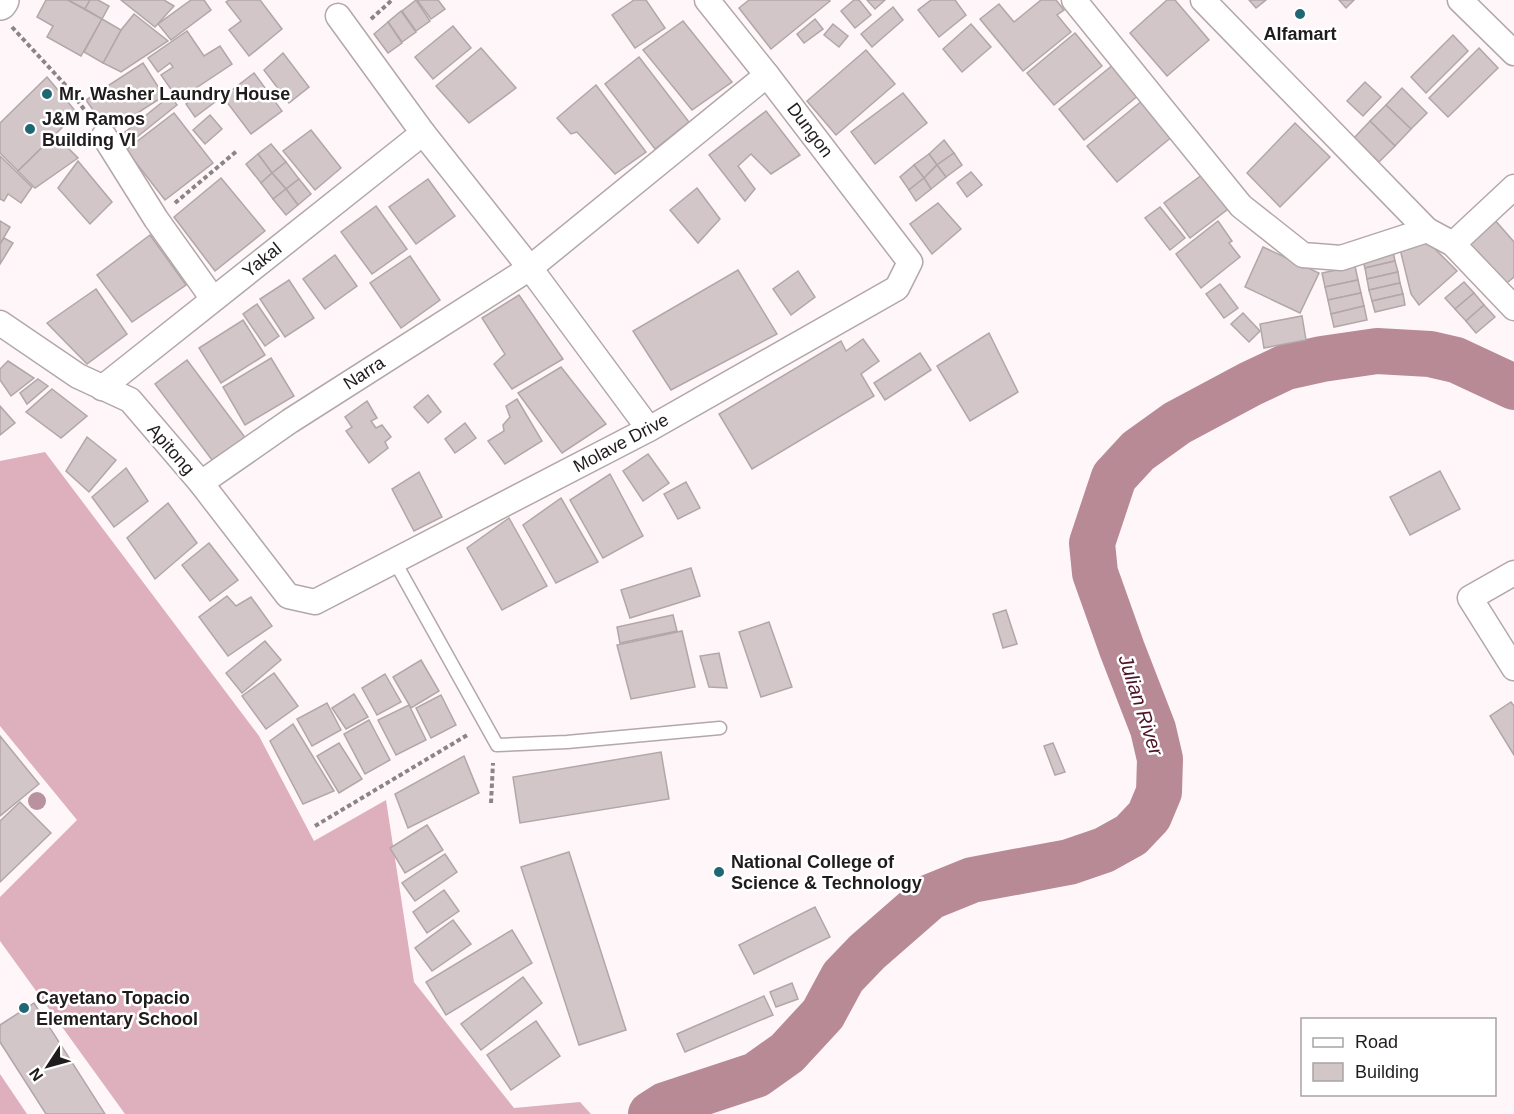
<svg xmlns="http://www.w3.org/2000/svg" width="1514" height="1114" font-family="Arial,sans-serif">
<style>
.forest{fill:#deafbc}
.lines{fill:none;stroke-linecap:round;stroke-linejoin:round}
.river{stroke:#b78a96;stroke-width:46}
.building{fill:#d2c6c9;stroke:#b2a6a9;stroke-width:1.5}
.lane-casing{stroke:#b3a7aa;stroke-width:15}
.street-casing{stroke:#b3a7aa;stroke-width:27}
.secondary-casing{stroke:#b3a7aa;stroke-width:36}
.path{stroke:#8b8586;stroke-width:4;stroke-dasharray:4.5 3;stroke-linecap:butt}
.lane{stroke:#fff;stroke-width:12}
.street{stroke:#fff;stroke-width:24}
.secondary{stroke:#fff;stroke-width:33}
.tree{fill:#b8929e}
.poi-dot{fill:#1e6773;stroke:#fff;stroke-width:2}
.labels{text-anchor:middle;stroke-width:5;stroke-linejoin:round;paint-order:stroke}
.poi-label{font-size:18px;font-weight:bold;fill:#201c1d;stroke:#fff;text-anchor:start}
.street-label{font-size:18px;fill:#201c1d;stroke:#fff}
.water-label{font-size:20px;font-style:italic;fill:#4c1529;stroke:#fff}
</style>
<rect width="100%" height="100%" fill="#fef6f8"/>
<g class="forest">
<polygon points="45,452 259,736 314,841 386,800 414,982 514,1108 580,1102 591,1114 125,1114 0,941 0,897 77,820 0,726 0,461"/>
<polygon points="0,1074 27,1114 0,1114"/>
</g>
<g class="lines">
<polyline class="river" points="651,1114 665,1105 756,1075 787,1053 823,1014 843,977 867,952 930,897 972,880 1069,862 1104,850 1131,835 1149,816 1159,792 1160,759 1153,729 1122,649 1095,573 1092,543 1114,477 1138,451 1177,423 1250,384 1286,367 1322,359 1377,351 1430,354 1456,360 1514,387"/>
</g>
<g class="building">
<polygon points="46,0 68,0 102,19 81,56 47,37 53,26 37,17"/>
<polygon points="68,0 90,0 85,9"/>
<polygon points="90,0 98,0 109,6 102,19 85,9"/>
<polygon points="121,0 164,0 174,6 155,27"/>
<polygon points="191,0 204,0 211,10 171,40 158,24"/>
<polygon points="229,0 260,0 282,29 249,56 229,30 241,21 226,2"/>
<polygon points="416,0 430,21 416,31 402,11"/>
<polygon points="417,0 438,0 445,9 431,19"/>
<polygon points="634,0 646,0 665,28 635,48 612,15"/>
<polygon points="749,0 829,0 830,1 771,49 739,8"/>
<polygon points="854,0 859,0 871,15 855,28 841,11"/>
<polygon points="867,0 885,0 875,9"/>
<polygon points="931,0 955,0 966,15 939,37 918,10"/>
<polygon points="1041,0 1056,0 1064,10 1057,15 1071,32 1023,71 980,19 999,4 1014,22"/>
<polygon points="1167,0 1175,0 1209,40 1167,76 1130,33"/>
<polygon points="1249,0 1266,0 1256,8"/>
<polygon points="1339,0 1354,0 1346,8"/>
<polygon points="893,7 903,20 872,47 861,34"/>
<polygon points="401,11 416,32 402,42 388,22"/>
<polygon points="134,14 168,41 121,72 103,63 121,30"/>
<polygon points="102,19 121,30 103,63 84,52"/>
<polygon points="815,19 823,29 804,43 797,34"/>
<polygon points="683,21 732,82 692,110 643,50"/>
<polygon points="388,22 402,43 388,53 374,34"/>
<polygon points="833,24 848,36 839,47 824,35"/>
<polygon points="971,24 991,47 962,72 943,49"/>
<polygon points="453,26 471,48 433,79 415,57"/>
<polygon points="187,31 204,56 220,46 232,64 187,94 183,89 175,95 161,75 173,67 170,63 158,72 148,58"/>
<polygon points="1075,33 1102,66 1054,105 1027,73"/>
<polygon points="1453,35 1468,51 1426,93 1411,77"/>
<polygon points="481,48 516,88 469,123 436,86"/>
<polygon points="1479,48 1498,68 1448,117 1429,98"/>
<polygon points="866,50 895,84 836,135 807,101"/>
<polygon points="283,53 309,87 289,103 264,70"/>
<polygon points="639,57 689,122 655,149 605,84"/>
<polygon points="143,63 164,96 108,132 86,100"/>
<polygon points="1114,64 1139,95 1084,140 1059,109"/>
<polygon points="254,73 282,111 251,134 223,97"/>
<polygon points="47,77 77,113 18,171 0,153 0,123"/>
<polygon points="1365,82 1381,97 1363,116 1347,101"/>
<polygon points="596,85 646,152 615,174 577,132 571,134 557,118"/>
<polygon points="210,86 219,99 195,117 186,104"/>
<polygon points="1402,88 1427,113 1411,129 1386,105"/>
<polygon points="903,93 927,123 875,164 851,132"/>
<polygon points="170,96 177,105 127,145 120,136"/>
<polygon points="1143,100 1173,136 1117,182 1087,146"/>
<polygon points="1386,105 1411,129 1395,146 1370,121"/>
<polygon points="766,111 800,155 771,174 751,154 738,166 755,189 745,201 709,155"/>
<polygon points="174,113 213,163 165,200 126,150"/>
<polygon points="210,115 222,129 205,144 193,130"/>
<polygon points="1370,121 1395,146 1379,162 1354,138"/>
<polygon points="1295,123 1330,157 1280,207 1247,173"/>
<polygon points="311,130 341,168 315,190 283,151"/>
<polygon points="55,135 78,158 35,188 18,171"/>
<polygon points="944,140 954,153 937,165 929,154"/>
<polygon points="271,144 286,162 272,173 258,154"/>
<polygon points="954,153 962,165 946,177 937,165"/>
<polygon points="258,154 272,173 261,183 246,164"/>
<polygon points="929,154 937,165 924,178 914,165"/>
<polygon points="0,156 32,187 21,203 8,194 4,201 0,199"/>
<polygon points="78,161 112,202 90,224 58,188"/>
<polygon points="286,162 299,179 286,189 272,173"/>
<polygon points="914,165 924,178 909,190 900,177"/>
<polygon points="937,165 946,177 931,189 924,178"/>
<polygon points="971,172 982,185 967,197 957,183"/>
<polygon points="1206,172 1232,206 1190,238 1164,203"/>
<polygon points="272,173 286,189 273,199 261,183"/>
<polygon points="221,178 265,231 215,271 174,217"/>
<polygon points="924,178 931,189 916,201 909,190"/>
<polygon points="299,179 311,194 298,205 286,189"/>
<polygon points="428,179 455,216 416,244 389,207"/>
<polygon points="697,188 720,219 698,243 670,210"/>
<polygon points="286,189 298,205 286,215 273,199"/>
<polygon points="938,203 961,229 932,254 910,224"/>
<polygon points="376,206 407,249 372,274 341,232"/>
<polygon points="1160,207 1185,238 1170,250 1145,218"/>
<polygon points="1494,219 1514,242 1514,277 1503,286 1466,243"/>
<polygon points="0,221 10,227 0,244"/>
<polygon points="1218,221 1232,241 1229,243 1240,257 1201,288 1176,254"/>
<polygon points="1420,234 1457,271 1419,305 1411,294 1400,249"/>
<polygon points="150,235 186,285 132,322 97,275"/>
<polygon points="4,238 13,243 0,264 0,244"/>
<polygon points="1263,247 1319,273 1300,313 1245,287"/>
<polygon points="1393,251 1395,261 1365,268 1362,258"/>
<polygon points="335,255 357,286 325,309 303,279"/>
<polygon points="410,256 440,300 401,328 370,283"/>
<polygon points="1395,261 1398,272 1367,279 1365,268"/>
<polygon points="1355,266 1358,280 1325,287 1322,273"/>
<polygon points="738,270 777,334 671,390 633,331"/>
<polygon points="798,271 815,297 791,315 773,289"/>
<polygon points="1398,272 1400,283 1369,290 1367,279"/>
<polygon points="289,280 314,318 285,337 260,299"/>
<polygon points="1358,280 1361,293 1328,300 1325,287"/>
<polygon points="1464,282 1474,293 1455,309 1445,298"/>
<polygon points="1400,283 1403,294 1372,301 1369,290"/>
<polygon points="1220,284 1238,308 1224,318 1206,294"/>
<polygon points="96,289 127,334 87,364 47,323"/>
<polygon points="1361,293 1364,306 1331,314 1328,300"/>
<polygon points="1474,293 1484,305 1466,321 1455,309"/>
<polygon points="1403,294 1405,305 1375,312 1372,301"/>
<polygon points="519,295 563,359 512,389 494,364 505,354 482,318"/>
<polygon points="257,304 279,336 265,346 243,314"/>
<polygon points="1484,305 1495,317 1476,333 1466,321"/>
<polygon points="1364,306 1367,320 1334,327 1331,314"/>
<polygon points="1243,313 1260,331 1249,342 1231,324"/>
<polygon points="1302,316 1306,340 1264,348 1260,324"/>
<polygon points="243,320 265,355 221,383 199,348"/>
<polygon points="989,333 1018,392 970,421 937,366"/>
<polygon points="863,339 879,361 861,374 874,396 752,469 719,414 841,341 846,351"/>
<polygon points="920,353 931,370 885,400 874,383"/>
<polygon points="271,358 294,396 245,425 223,387"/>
<polygon points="187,360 247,440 215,464 155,384"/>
<polygon points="8,361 34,378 11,396 0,380 0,369"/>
<polygon points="561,367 606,424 562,453 518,393"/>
<polygon points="38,379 48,386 27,404 20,393"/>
<polygon points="52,389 87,416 61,438 26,412"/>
<polygon points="428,395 441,412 428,423 414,407"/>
<polygon points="517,399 542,441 505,464 488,441 504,431 503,425 510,417 506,406"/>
<polygon points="367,401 377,418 371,421 376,428 382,425 391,437 385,442 388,448 369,463 346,431 352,427 345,417"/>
<polygon points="0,406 15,423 0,435"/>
<polygon points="465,423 476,438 455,453 445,439"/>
<polygon points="87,437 116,460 89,492 66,471"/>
<polygon points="648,454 669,483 643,501 623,471"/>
<polygon points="126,468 148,501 114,527 92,497"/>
<polygon points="1440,471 1460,509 1410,535 1390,497"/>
<polygon points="419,472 442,517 414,531 392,489"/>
<polygon points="610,474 643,536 603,558 570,500"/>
<polygon points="686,482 700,508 678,519 664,494"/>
<polygon points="561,498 598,562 556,583 523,525"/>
<polygon points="168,503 197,543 155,579 127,538"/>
<polygon points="509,518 547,586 502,610 467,548"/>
<polygon points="209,543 238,580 210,601 182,565"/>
<polygon points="691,568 700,596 630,618 621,590"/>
<polygon points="227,596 236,606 251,597 272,626 228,656 199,617"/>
<polygon points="1006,610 1017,644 1003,648 993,614"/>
<polygon points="673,615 677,631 620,643 617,627"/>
<polygon points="769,622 792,687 761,697 739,632"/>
<polygon points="682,631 695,687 631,699 617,645"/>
<polygon points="265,641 281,660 242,693 226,673"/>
<polygon points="719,653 727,688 709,687 700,656"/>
<polygon points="421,660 439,691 411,708 393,677"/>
<polygon points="274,673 298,706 266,729 242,696"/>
<polygon points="385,674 401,702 377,715 362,688"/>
<polygon points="354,694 368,717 346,729 332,708"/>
<polygon points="441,695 456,725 431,738 416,708"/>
<polygon points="1511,702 1514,706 1514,755 1490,716"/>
<polygon points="327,703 341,730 312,746 297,719"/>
<polygon points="409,705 426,740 396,755 378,720"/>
<polygon points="369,720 390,760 365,774 344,734"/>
<polygon points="293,724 334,791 303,804 270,741"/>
<polygon points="0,736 39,784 0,816"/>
<polygon points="339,743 362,779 339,793 317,756"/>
<polygon points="1053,743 1065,772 1055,775 1044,746"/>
<polygon points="661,752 669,799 520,823 513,777"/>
<polygon points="464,756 479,793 408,828 395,794"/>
<polygon points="20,802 51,833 0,882 0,821"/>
<polygon points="427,825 443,850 405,873 390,848"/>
<polygon points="569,852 626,1030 579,1045 521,867"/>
<polygon points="445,854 457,872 415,901 402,883"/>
<polygon points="444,890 459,911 427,933 413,912"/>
<polygon points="815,907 830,937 754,974 739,945"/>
<polygon points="453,920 471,944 432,971 415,948"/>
<polygon points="512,930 532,963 446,1015 426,982"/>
<polygon points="523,977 542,1003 481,1050 461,1024"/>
<polygon points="792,983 798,999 776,1007 770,992"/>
<polygon points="764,996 773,1015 685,1052 677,1034"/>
<polygon points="34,1003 105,1114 46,1114 0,1042 0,1025"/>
<polygon points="536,1021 560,1056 511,1090 487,1055"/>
</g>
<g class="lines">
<defs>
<polyline id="lane" points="395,562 497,745 567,742 720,728"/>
<g id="street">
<polyline points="1074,0 1241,206 1303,255 1341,258 1427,230"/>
<polyline points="1203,0 1427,230 1453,244 1514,308"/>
<polyline points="1460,0 1514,53"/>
<polyline points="338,16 423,133 530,268 649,429"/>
<polyline points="104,136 156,219 213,299"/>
<polyline points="1453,244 1514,187"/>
<polyline points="0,323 78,376 130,400 201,483 288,596 315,602 649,429 897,288 910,262 767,75 707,0"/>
<polyline points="102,388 423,133"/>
<polyline points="201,483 290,421 530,268 767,75"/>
<polyline points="1514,573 1470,598 1514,668"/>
</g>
<polyline id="secondary" points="0,3 2,0"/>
</defs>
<use href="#lane" class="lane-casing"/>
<use href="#street" class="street-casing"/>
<use href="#secondary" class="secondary-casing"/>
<g class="path">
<polyline points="371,19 392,0"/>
<polyline points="12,27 69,89 89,116"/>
<polyline points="175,203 238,150"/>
<polyline points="491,803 493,763"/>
<polyline points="315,826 469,734"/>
</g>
<use href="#lane" class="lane"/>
<use href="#street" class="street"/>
<use href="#secondary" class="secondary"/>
</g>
<circle class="tree" cx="37" cy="801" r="9"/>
<g class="poi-dot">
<circle cx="1300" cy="14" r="6"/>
<circle cx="47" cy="94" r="6"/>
<circle cx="30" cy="129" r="6"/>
<circle cx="719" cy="872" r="6"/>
<circle cx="24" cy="1008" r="6"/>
</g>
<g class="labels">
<g class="poi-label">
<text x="1300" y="40" text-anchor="middle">Alfamart</text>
<text x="59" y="100">Mr. Washer Laundry House</text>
<text x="42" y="125">J&amp;M Ramos<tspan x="42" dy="21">Building VI</tspan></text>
<text x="731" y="868">National College of<tspan x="731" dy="21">Science &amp; Technology</tspan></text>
<text x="36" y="1004">Cayetano Topacio<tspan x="36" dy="21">Elementary School</tspan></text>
</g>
<g class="street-label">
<text transform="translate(810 130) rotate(53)" y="6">Dungon</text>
<text transform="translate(262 260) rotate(-39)" y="6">Yakal</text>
<text transform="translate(364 373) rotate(-33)" y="6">Narra</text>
<text transform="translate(621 443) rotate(-28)" y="6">Molave Drive</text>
<text transform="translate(171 449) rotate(49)" y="6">Apitong</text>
</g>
<g class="water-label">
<text transform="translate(1141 705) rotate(72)" y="7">Julian River</text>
</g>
</g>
<rect x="1301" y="1018" width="195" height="78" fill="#ffffff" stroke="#a6a4a5" stroke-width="1.5"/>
<rect x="1313" y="1038" width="30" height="9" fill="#ffffff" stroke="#a6a4a5" stroke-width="1.5"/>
<text x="1355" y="1048" font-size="18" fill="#201c1d">Road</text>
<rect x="1313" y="1063" width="30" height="18" fill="#d2c6c9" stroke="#a6a4a5" stroke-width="1.5"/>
<text x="1355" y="1078" font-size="18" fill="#201c1d">Building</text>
<g transform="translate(48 1066) rotate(234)" stroke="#ffffff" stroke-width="4.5" paint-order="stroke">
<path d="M0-4.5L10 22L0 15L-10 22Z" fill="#201c1d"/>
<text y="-9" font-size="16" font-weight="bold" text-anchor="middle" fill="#201c1d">N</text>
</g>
</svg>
